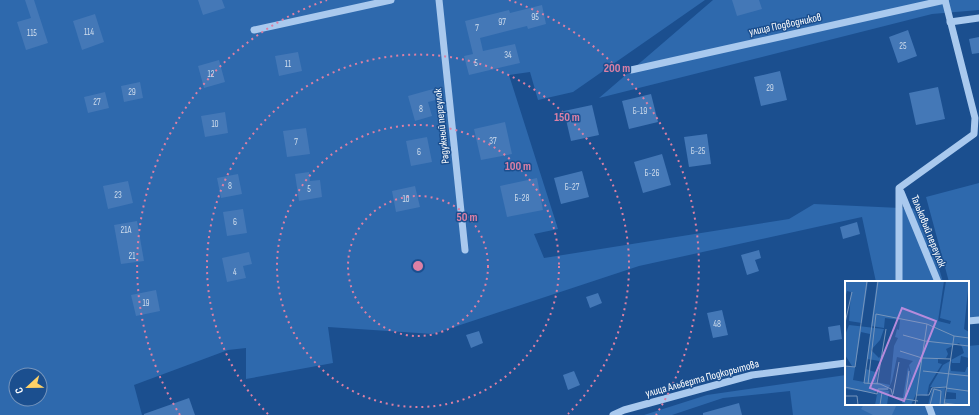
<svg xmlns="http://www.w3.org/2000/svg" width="979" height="415" font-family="'Sofia Sans Condensed',sans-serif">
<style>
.green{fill:#2e69ad;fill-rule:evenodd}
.building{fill:#4478b7}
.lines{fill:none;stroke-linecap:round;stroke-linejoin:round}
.minor{stroke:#a9c9ee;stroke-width:7}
.ring{fill:none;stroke:#dd80a5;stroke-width:2;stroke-dasharray:2 4}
.labels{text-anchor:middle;stroke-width:3;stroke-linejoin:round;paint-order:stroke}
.number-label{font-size:9px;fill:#d0dded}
.street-label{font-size:11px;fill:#fff;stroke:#1b4f8f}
.inset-road{fill:none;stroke:#7695bc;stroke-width:1}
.view{fill:#b68bdc;fill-opacity:0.15;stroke:#b68bdc;stroke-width:2}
.inset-edge{fill:none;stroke:#fff;stroke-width:2}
.centre{fill:#dd80a5;stroke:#1b4f8f;stroke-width:2}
.ring-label{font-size:12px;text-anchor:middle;font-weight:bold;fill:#dd80a5;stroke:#1b4f8f;stroke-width:3;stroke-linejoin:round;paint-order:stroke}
</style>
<rect width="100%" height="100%" fill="#1b4f8f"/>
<g class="green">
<path d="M0,0h705l-132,92 -35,8 -8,-28 -21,3 49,154 -24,5 10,24 245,-39 25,-15 108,5 21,73h-67l-14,-65 -223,49 -206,68 -105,-7 5,36 -87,16v-31l-18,2 -94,35 8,30h-142zM16,375h24v24h-24z"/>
<polygon points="713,0 979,0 979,10 932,14 599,98"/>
<polygon points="979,183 979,321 968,323 968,282 949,282 926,197"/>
<polygon points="979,345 979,415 793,415 790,391 723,398 672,415 644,415 707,395 846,375 846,404 968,404 968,346"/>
</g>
<g class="building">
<polygon points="25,0 34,0 48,43 26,50 17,22 31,18"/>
<polygon points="198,0 222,0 225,8 203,15"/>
<polygon points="732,0 759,0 762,9 737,16"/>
<polygon points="542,5 546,24 528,29 527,26 480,38 483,51 515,44 520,63 469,75 464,56 473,54 465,21 509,10 510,13"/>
<polygon points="95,14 104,42 82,50 73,21"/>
<polygon points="908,30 917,56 898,63 889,37"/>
<polygon points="979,37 979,53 972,54 969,39"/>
<polygon points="298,52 302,71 279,76 275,56"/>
<polygon points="219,60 225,82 204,88 198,66"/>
<polygon points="780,71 787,100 761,106 754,77"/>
<polygon points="140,82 143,98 124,102 121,86"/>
<polygon points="938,87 945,119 916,125 909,93"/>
<polygon points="433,89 436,100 428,102 432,116 415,121 408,96"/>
<polygon points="105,92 109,108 88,113 84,97"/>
<polygon points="651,94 658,122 629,129 622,101"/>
<polygon points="592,105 599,135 571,141 564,111"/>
<polygon points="225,112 228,133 205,137 201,116"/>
<polygon points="505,122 512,154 481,160 474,129"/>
<polygon points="306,128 310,154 287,157 283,131"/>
<polygon points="707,134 711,164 689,167 684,137"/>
<polygon points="427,137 432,162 411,166 406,141"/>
<polygon points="662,154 671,185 643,193 634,162"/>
<polygon points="582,171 589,197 561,204 554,178"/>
<polygon points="309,172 310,181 320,180 322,197 299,201 295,174"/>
<polygon points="238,174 242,194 221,198 217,178"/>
<polygon points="537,178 543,210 507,217 500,186"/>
<polygon points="128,181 133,203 108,209 103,186"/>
<polygon points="415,186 420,207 396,212 392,191"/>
<polygon points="243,209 247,233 227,236 223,212"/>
<polygon points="137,221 144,261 121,264 114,225"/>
<polygon points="857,222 860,234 843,239 840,227"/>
<polygon points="759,250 761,258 755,260 759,271 747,275 741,255"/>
<polygon points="249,252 252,264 243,266 246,278 227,282 222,258"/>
<polygon points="156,290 160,311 136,316 131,295"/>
<polygon points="598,293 602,303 590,308 586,297"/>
<polygon points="722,310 728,335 713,338 707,313"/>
<polygon points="840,325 842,339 830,341 828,327"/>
<polygon points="479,331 483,343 471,348 466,335"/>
<polygon points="574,371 580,385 568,390 563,375"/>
<polygon points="189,398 195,415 144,415 144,414"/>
<polygon points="739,403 742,415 703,415 703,413"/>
<polygon points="864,404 897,404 892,415 873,415 861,409"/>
</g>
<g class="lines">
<g class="minor">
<polyline points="439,0 465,250"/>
<polyline points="950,22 979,18"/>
<polyline points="254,30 391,0"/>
<polyline points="631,70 945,0"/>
<polyline points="901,192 938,282"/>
<polyline points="899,282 899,188 974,134 975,118 945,0"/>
<polyline points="968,321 979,320"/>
<polyline points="928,404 932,415"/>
<polyline points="613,415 624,410 752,375 846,363"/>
</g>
</g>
<g class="ring">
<circle cx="418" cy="266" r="70"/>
<circle cx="418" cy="266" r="141"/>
<path d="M268 414A211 211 0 1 1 568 414"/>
<path d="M180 415A281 281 0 0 1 327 0M509 0A281 281 0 0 1 656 415"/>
</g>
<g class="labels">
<g class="number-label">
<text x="535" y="20">95</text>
<text x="502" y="25">97</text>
<text x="477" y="31">7</text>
<text x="89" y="35">114</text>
<text x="32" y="36">115</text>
<text x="903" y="49">25</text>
<text x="508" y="58">34</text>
<text x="476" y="66">5</text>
<text x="288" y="67">11</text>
<text x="211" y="77">12</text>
<text x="770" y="91">29</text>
<text x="132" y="95">29</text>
<text x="97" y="105">27</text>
<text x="421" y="112">8</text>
<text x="640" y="114">Б-19</text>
<text x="215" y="127">10</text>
<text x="493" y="144">37</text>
<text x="296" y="145">7</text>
<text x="698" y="154">Б-25</text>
<text x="419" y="155">6</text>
<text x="652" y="176">Б-26</text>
<text x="230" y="189">8</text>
<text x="572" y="190">Б-27</text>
<text x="309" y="192">5</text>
<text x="118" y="198">23</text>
<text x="522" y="201">Б-28</text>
<text x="406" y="202">10</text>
<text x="235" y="225">6</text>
<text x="126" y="233">21А</text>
<text x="132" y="259">21</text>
<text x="235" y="275">4</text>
<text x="146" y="306">19</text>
<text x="717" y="327">48</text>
</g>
<g class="street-label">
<text transform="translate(785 24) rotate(-12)" y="4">улица Подводников</text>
<text transform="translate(441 126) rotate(-96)" y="4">Радужный переулок</text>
<text transform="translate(929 231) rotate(68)" y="4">Тальковый переулок</text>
<text transform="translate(702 378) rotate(-15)" y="4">улица Альберта Подкорытова</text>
</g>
</g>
<g transform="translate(845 281)">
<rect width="124" height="124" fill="#1b4f8f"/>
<path d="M0,0h23l-6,42 -13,-2 2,-29 -4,-1 -2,7zM32,0h67l-6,40 12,3 1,-3 -11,-3 6,-37h23l-5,48 5,3v26l-8,-2 -1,7h-8l-1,-3 13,-7 -2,-6 -3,-4 -13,6 2,5 -2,4 -8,1v4l4,1 -13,21 -2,11 -11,-2 -5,11 -9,-2 6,-36 4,11 -3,-13 4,-4 -16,-4 -5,24 -4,9h-5l6,1 -2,14h-12l3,-16 -3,4 -30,-4v-23h7l-7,-11v-20l4,-10 35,4 -4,11 -9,10 8,8 2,-3 -5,27 14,3 4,-39 4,-8 -3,-1 2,-8 2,1 1,-10 -15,-2 -1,10 -13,-2zM16,51l9,2 -3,25 13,2 -2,12 -12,-4 -2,13 -11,-2zM105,80l1,10 14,1 2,-5h2v38h-41l4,-16 13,-1 -1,11h12v-6l-9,-1v-5h-17l13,-22z" fill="#2e69ad" fill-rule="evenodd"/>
<path class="inset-road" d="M33,0l-14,102 16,1 11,5 2,8M0,42l7,-31M58,54l22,6 44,5M55,70l22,7 29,1M0,85l10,1 12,-86M78,90l46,5M23,103l8,-70 51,10 27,12 15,2M32,103l9,-55M0,106l32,7 1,-5h10M101,107l22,3M48,113l6,-32M71,114h13l3,-7 15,-1M0,115h12l1,9M48,116l25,4M60,118l4,-28M99,122l15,2M35,124l2,-13M70,124l12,-81M85,124l4,-16 7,2 -1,14M99,124l10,-69"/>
<path class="view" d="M57,27l34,13 -32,80 -34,-13z"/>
<rect width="124" height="124" class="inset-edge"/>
</g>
<circle cx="418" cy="266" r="6" class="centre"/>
<g class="ring-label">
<text x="617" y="72">200 m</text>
<text x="567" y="121">150 m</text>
<text x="518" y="170">100 m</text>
<text x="467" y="221">50 m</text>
</g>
<g transform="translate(28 387) rotate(248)"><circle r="19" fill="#1b4f8f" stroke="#7695bc"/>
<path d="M0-3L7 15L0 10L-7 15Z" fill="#ffd166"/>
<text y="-6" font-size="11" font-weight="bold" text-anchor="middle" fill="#ffffff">С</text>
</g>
</svg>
